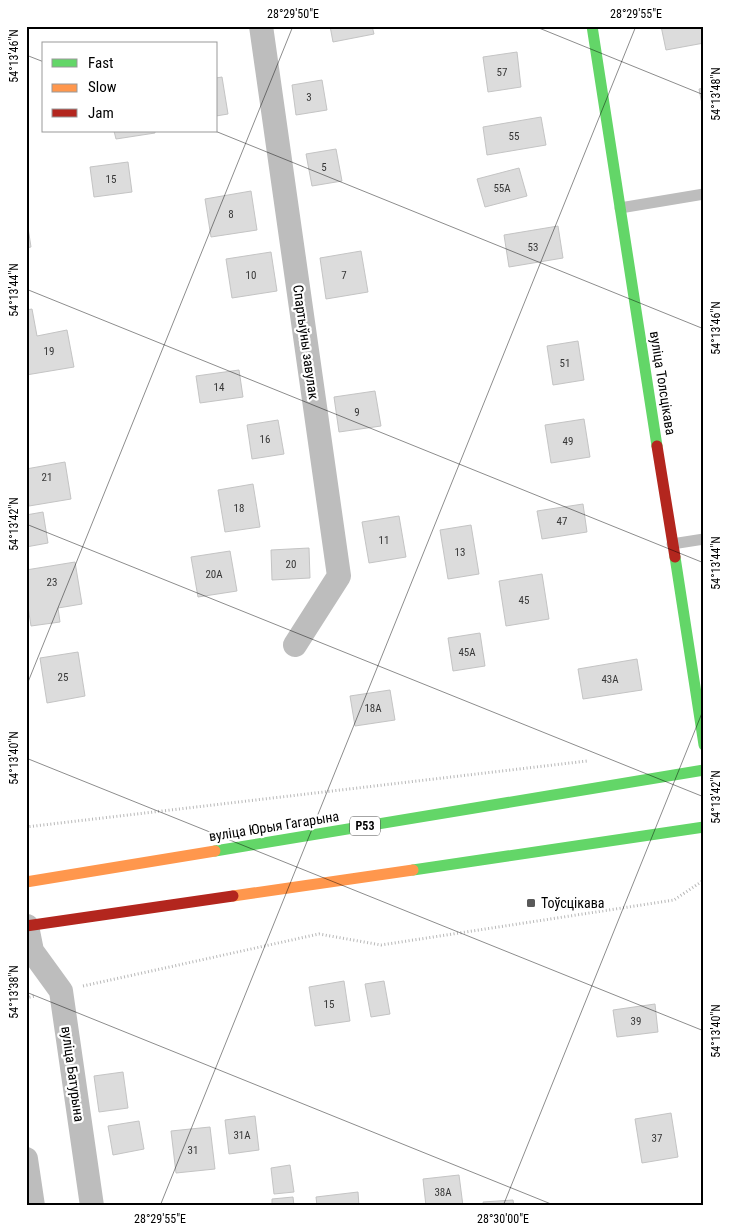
<svg xmlns="http://www.w3.org/2000/svg" width="730" height="1232" font-family="'Roboto Condensed',sans-serif">
<style>
.building{fill:#dcdcdc;stroke:#c4c4c4}
.lines{fill:none;stroke-linecap:round;stroke-linejoin:round}
.path{stroke:#b8b8b8;stroke-width:3;stroke-dasharray:1 2.5;stroke-linecap:butt}
.lane{stroke:#bdbdbd;stroke-width:11}
.street{stroke:#bdbdbd;stroke-width:24}
.fast{stroke:#63d668;stroke-width:11}
.slow{stroke:#ff974d;stroke-width:11}
.jam{stroke:#b3261e;stroke-width:11}
.ticks{fill:none;stroke:#000;stroke-width:1;stroke-opacity:0.45}
.poi-dot{fill:#595959;stroke:#fff;stroke-width:2}
.labels{text-anchor:middle;stroke-width:4.5;stroke-linejoin:round;paint-order:stroke}
.number-label{font-size:11px;fill:#373737}
.shield{fill:#fff;stroke:#4c4c4c;stroke-width:1}
.shield-label{font-size:12px;font-weight:bold;fill:#000}
.street-label{font-size:14px;fill:#000;stroke:#fff}
.poi-label{font-size:14px;fill:#000;stroke:#fff;text-anchor:start}
.neatline{fill:none;stroke:#000;stroke-width:2}
.ticks-label{font-size:12px;text-anchor:middle;fill:#000}
</style>
<rect width="100%" height="100%" fill="#fff"/>
<g class="building">
<polygon points="330,26 372,26 374,34 333,42"/>
<polygon points="661,26 701,26 704,43 666,50"/>
<polygon points="517,52 521,87 488,92 483,57"/>
<polygon points="222,77 228,114 216,116 216,78"/>
<polygon points="322,80 327,110 296,115 292,85"/>
<polygon points="704,88 704,114 699,89"/>
<polygon points="541,117 546,145 487,155 483,127"/>
<polygon points="114,131 155,131 155,133 116,139"/>
<polygon points="336,149 342,181 312,186 306,154"/>
<polygon points="128,162 132,192 94,197 90,167"/>
<polygon points="519,168 527,196 485,207 477,179"/>
<polygon points="251,191 257,230 211,237 205,199"/>
<polygon points="26,215 31,247 26,248"/>
<polygon points="558,226 563,258 509,267 504,235"/>
<polygon points="361,251 368,292 326,299 320,258"/>
<polygon points="271,252 277,291 232,298 226,259"/>
<polygon points="32,309 37,336 67,330 74,367 26,375 26,310"/>
<polygon points="578,341 584,380 553,385 547,346"/>
<polygon points="239,370 243,397 200,403 196,376"/>
<polygon points="375,391 381,426 339,432 334,397"/>
<polygon points="584,419 590,457 551,463 545,425"/>
<polygon points="278,420 284,454 252,459 247,425"/>
<polygon points="65,462 71,499 29,506 26,486 26,469"/>
<polygon points="253,484 260,527 225,532 218,490"/>
<polygon points="583,504 587,532 542,539 537,511"/>
<polygon points="43,512 48,543 26,547 26,515"/>
<polygon points="399,516 406,557 369,563 362,522"/>
<polygon points="471,525 479,574 448,579 440,530"/>
<polygon points="309,548 310,578 272,580 271,550"/>
<polygon points="230,551 237,591 198,597 191,557"/>
<polygon points="75,562 82,604 58,608 60,622 31,626 26,594 26,570"/>
<polygon points="542,574 549,619 506,626 499,581"/>
<polygon points="480,633 485,666 453,671 448,638"/>
<polygon points="78,652 85,696 47,703 40,658"/>
<polygon points="637,659 642,690 583,699 578,669"/>
<polygon points="390,690 395,720 355,726 350,696"/>
<polygon points="344,981 350,1021 315,1026 309,987"/>
<polygon points="384,981 390,1014 371,1017 365,984"/>
<polygon points="655,1004 658,1032 617,1037 613,1010"/>
<polygon points="123,1072 128,1108 99,1112 94,1076"/>
<polygon points="671,1113 678,1157 642,1163 635,1119"/>
<polygon points="255,1116 259,1150 229,1154 225,1120"/>
<polygon points="139,1121 144,1149 113,1155 108,1126"/>
<polygon points="210,1127 215,1169 176,1173 171,1131"/>
<polygon points="290,1165 294,1192 274,1194 271,1168"/>
<polygon points="459,1175 463,1206 426,1206 423,1179"/>
<polygon points="358,1192 359,1206 317,1206 316,1197"/>
<polygon points="293,1197 294,1206 272,1206 272,1199"/>
<polygon points="513,1200 514,1206 484,1206 483,1202"/>
</g>
<g class="lines">
<g class="path">
<polyline points="26,827 587,761"/>
<polyline points="83,986 319,934 381,945 674,900 704,880"/>
<polyline points="26,998 35,996"/>
</g>
<g class="lane">
<polyline points="620,208 704,194"/>
<polyline points="672,544 704,539"/>
</g>
<g class="street">
<polyline points="261,26 339,576 295,645"/>
<polyline points="27,926 32,951 61,991 92,1206"/>
<polyline points="26,1159 33,1206"/>
</g>
<g class="fast">
<polyline points="592,26 657,446"/>
<polyline points="675,557 704,745"/>
<polyline points="215,851 704,770"/>
<polyline points="413,870 704,827"/>
</g>
<g class="slow">
<polyline points="26,882 215,851"/>
<polyline points="233,896 413,870"/>
</g>
<g class="jam">
<polyline points="657,446 675,557"/>
<polyline points="26,926 233,896"/>
</g>
</g>
<path class="ticks" d="M534,26l170,69M26,55l18,7M215,131l489,198M26,289l678,274M26,524l678,273M26,687l267,-661M26,758l678,273M26,992l530,214M160,1206l476,-1180M503,1206l201,-498"/>
<rect class="poi-dot" x="526" y="898" width="10" height="10" rx="2.5"/>
<g class="labels">
<g class="number-label">
<text x="502" y="76">57</text>
<text x="309" y="101">3</text>
<text x="514" y="140">55</text>
<text x="324" y="171">5</text>
<text x="111" y="183">15</text>
<text x="502" y="192">55А</text>
<text x="231" y="218">8</text>
<text x="533" y="251">53</text>
<text x="251" y="279">10</text>
<text x="344" y="279">7</text>
<text x="49" y="355">19</text>
<text x="565" y="367">51</text>
<text x="219" y="391">14</text>
<text x="357" y="416">9</text>
<text x="265" y="443">16</text>
<text x="568" y="445">49</text>
<text x="47" y="481">21</text>
<text x="239" y="512">18</text>
<text x="562" y="525">47</text>
<text x="384" y="544">11</text>
<text x="460" y="556">13</text>
<text x="291" y="568">20</text>
<text x="214" y="578">20А</text>
<text x="52" y="586">23</text>
<text x="524" y="604">45</text>
<text x="467" y="656">45А</text>
<text x="63" y="681">25</text>
<text x="610" y="683">43А</text>
<text x="373" y="712">18А</text>
<text x="329" y="1008">15</text>
<text x="636" y="1025">39</text>
<text x="242" y="1139">31А</text>
<text x="657" y="1142">37</text>
<text x="193" y="1154">31</text>
<text x="443" y="1196">38А</text>
</g>
<rect class="shield" x="350" y="816.5" width="30" height="19" rx="4"/>
<g class="shield-label">
<text x="365" y="830">Р53</text>
</g>
<g class="street-label">
<text transform="translate(306 342) rotate(82)" y="5">Спартыўны завулак</text>
<text transform="translate(663 383) rotate(81)" y="5">вуліца Толсцікава</text>
<text transform="translate(274 826) rotate(-9)" y="5">вуліца Юрыя Гагарына</text>
<text transform="translate(73 1074) rotate(82)" y="5">вуліца Батурына</text>
</g>
<g class="poi-label">
<text x="541" y="908">Тоўсцікава</text>
</g>
</g>
<rect width="730" height="1232" fill="none" stroke="#ffffff" stroke-width="55"/>
<rect x="42" y="42" width="175" height="90" fill="#ffffff" stroke="#999999"/>
<rect x="52" y="59" width="25" height="8" fill="#63d668" stroke="#999999"/>
<text x="88" y="68" font-size="15" fill="#000000">Fast</text>
<rect x="52" y="84" width="25" height="8" fill="#ff974d" stroke="#999999"/>
<text x="88" y="92" font-size="15" fill="#000000">Slow</text>
<rect x="52" y="109" width="25" height="8" fill="#b3261e" stroke="#999999"/>
<text x="88" y="118" font-size="15" fill="#000000">Jam</text>
<rect x="28" y="28" width="674" height="1176" class="neatline"/>
<g class="ticks-label">
<text x="293" y="18">28°29'50"E</text>
<text x="636" y="18">28°29'55"E</text>
<text transform="translate(14 56) rotate(-90)" y="4">54°13'46"N</text>
<text transform="translate(716 94) rotate(-90)" y="4">54°13'48"N</text>
<text transform="translate(14 290) rotate(-90)" y="4">54°13'44"N</text>
<text transform="translate(716 328) rotate(-90)" y="4">54°13'46"N</text>
<text transform="translate(14 524) rotate(-90)" y="4">54°13'42"N</text>
<text transform="translate(716 563) rotate(-90)" y="4">54°13'44"N</text>
<text transform="translate(14 758) rotate(-90)" y="4">54°13'40"N</text>
<text transform="translate(716 797) rotate(-90)" y="4">54°13'42"N</text>
<text transform="translate(14 992) rotate(-90)" y="4">54°13'38"N</text>
<text transform="translate(716 1031) rotate(-90)" y="4">54°13'40"N</text>
<text x="160" y="1223">28°29'55"E</text>
<text x="503" y="1223">28°30'00"E</text>
</g>
</svg>
